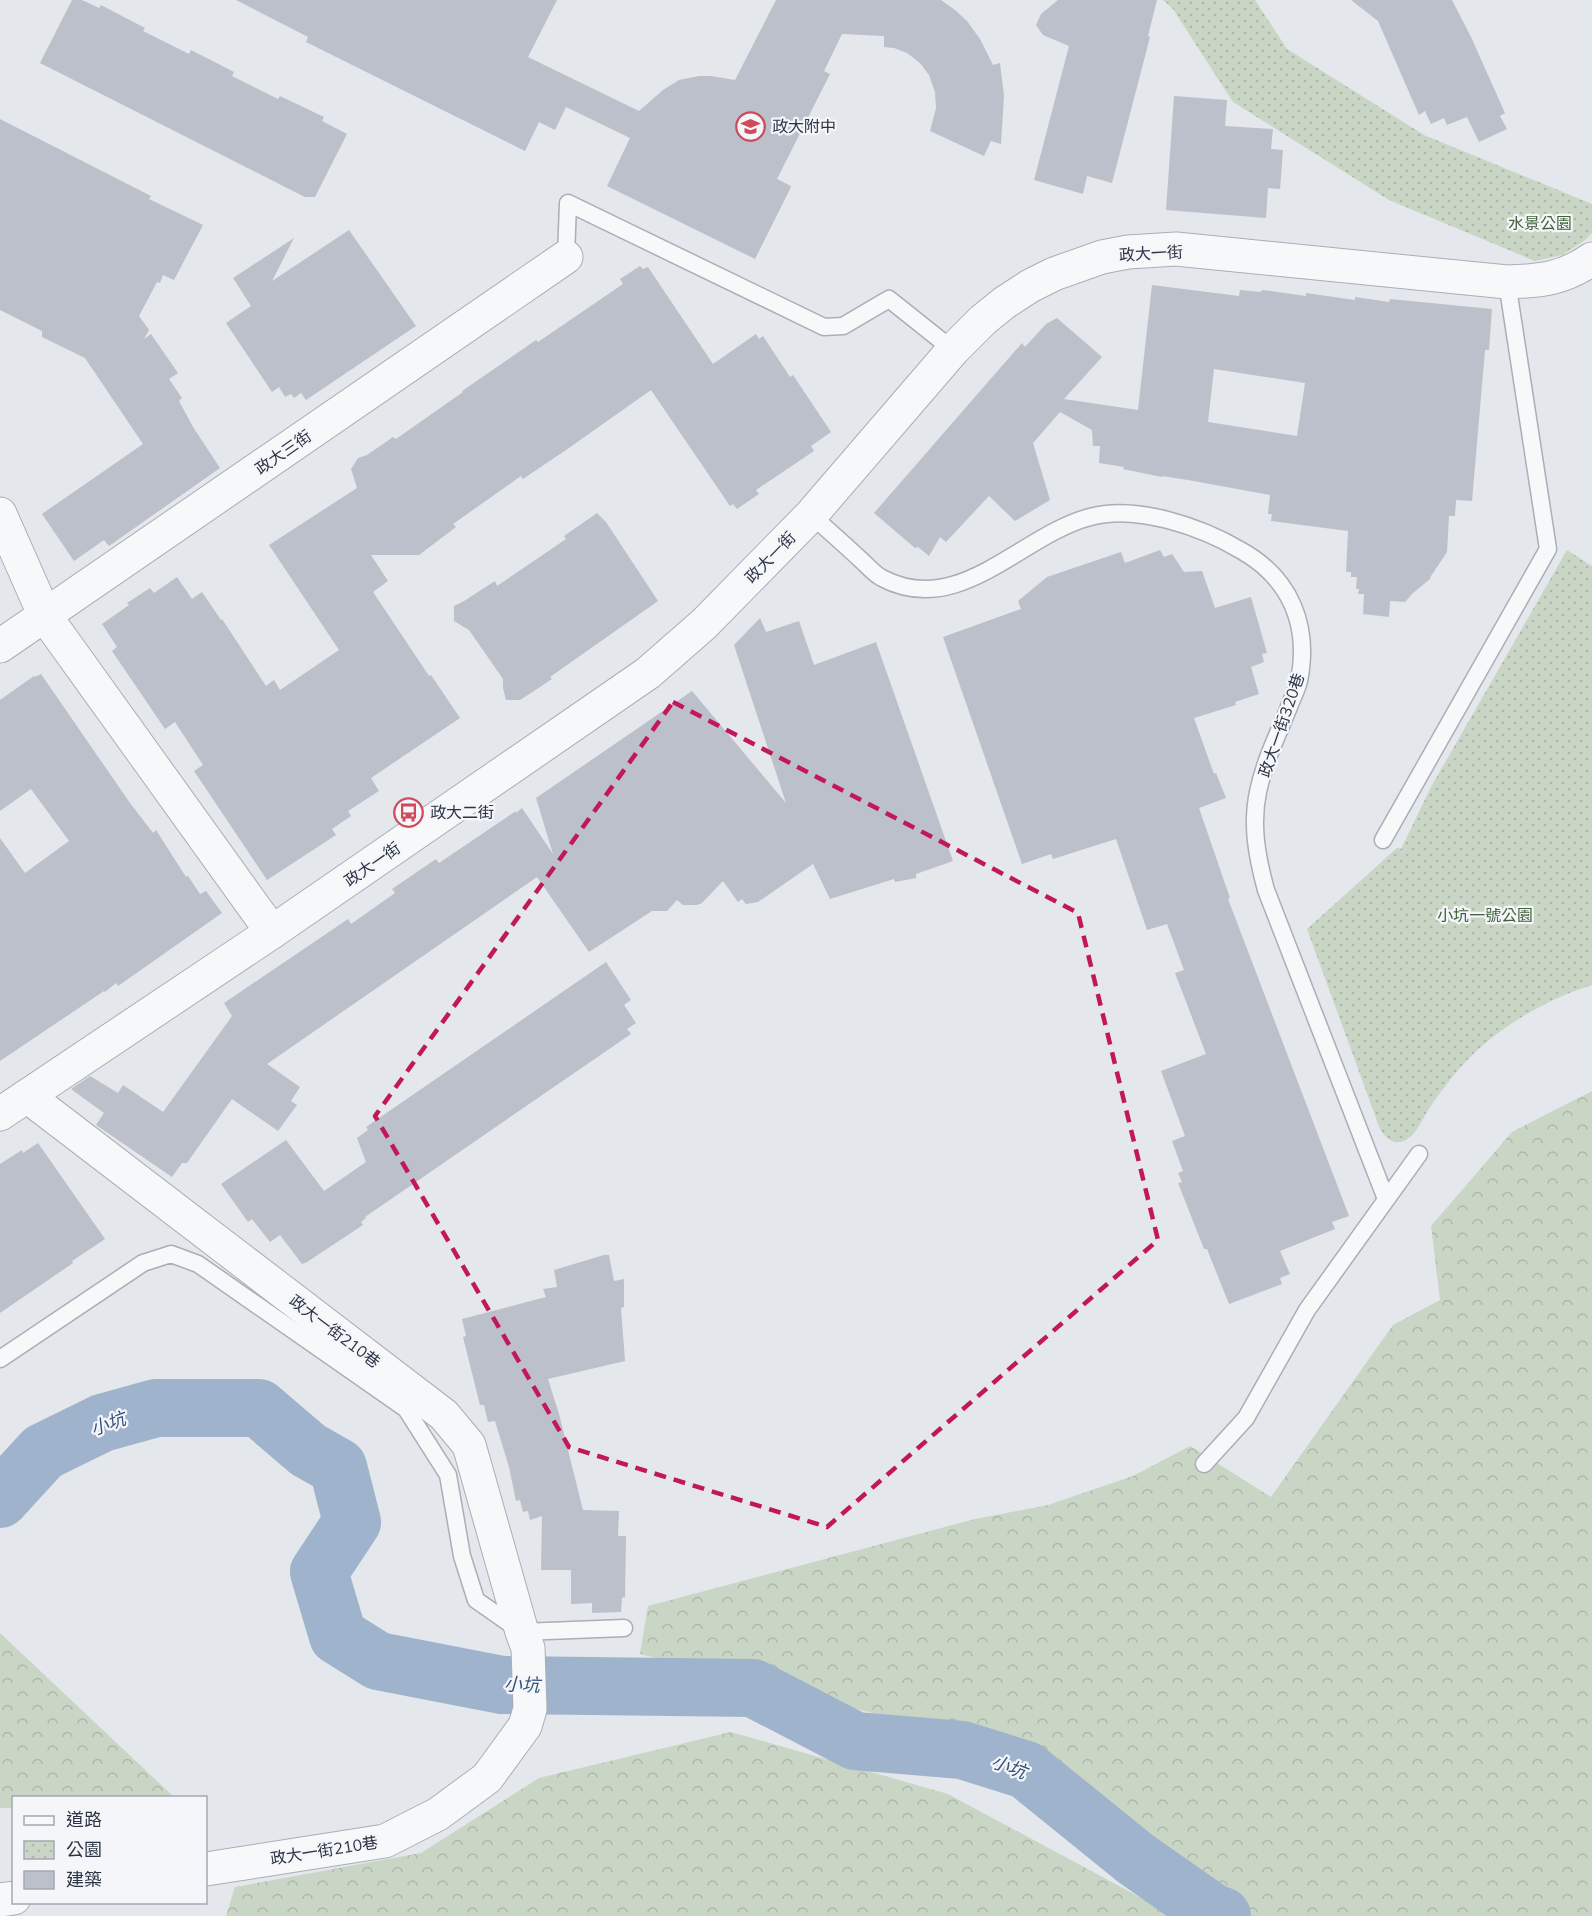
<svg xmlns="http://www.w3.org/2000/svg" width="1592" height="1916" font-family="Mulish,'Noto Sans TC',sans-serif">
<style>
.forest{fill:url(#forest-crowns)}
.park{fill:url(#park-dots)}
.lines{fill:none;stroke-linecap:round;stroke-linejoin:round}
.river{stroke:#9fb4cc;stroke-width:58}
.building{fill:#bbc0ca;fill-rule:evenodd}
.lane-casing{stroke:#a9aeb7;stroke-width:19}
.street-casing{stroke:#a9aeb7;stroke-width:35}
.lane{stroke:#f7f8fa;stroke-width:16}
.street{stroke:#f7f8fa;stroke-width:33}
.marked{fill:none;stroke:#c2185b;stroke-width:4.5;stroke-dasharray:12 8;stroke-linejoin:round}
.labels{text-anchor:middle;stroke-width:4.5;stroke-linejoin:round;paint-order:stroke}
.poi-label{font-size:16px;fill:#2b3445;stroke:#f4f6f9;text-anchor:start}
.park-label{font-size:16px;fill:#3f6138;stroke:#f4f6f9}
.street-label{font-size:16px;fill:#2b3445;stroke:#f4f6f9}
.water-label{font-size:18px;font-style:italic;fill:#34527a;stroke:#f4f6f9}
</style>
<defs>
<pattern id="forest-crowns" width="20" height="18" patternUnits="userSpaceOnUse" patternTransform="scale(1.5)"><rect width="20" height="18" fill="#c9d6c5"/><path d="M2 6a3 3 0 1 1 6 0M12 15a3 3 0 1 1 6 0" fill="none" stroke="#adb8ab"/></pattern>
<pattern id="park-dots" width="8" height="8" patternUnits="userSpaceOnUse" patternTransform="scale(1.5)"><rect width="8" height="8" fill="#c9d6c5"/><path d="M2 2h.1M6 6h.1" fill="none" stroke="#adb8ab" stroke-width="1.8" stroke-linecap="round"/></pattern>
</defs>
<rect width="100%" height="100%" fill="#e4e7ec"/>
<g class="forest">
<polygon points="1592,1091 1592,1916 1252,1916 1010,1748 640,1654 648,1606 975,1519 1048,1505 1133,1476 1190,1446 1271,1497 1393,1325 1440,1300 1431,1226 1512,1132"/>
<polygon points="0,1633 174,1797 14,1798 13,1808 0,1808"/>
<polygon points="731,1732 948,1794 1160,1908 1172,1916 226,1916 235,1887 421,1853 539,1778"/>
</g>
<g class="park">
<polygon points="1163,0 1255,0 1287,49 1424,135 1592,204 1592,233 1584,241 1562,255 1535,261 1389,200 1233,102 1173,9"/>
<path d="M1567,550l25,16v419c-50,16 -99,45 -134,85 -10,12 -19,24 -28,37 -7,10 -13,27 -24,33 -12,6 -19,-1 -26,-11l-73,-200 90,-81 4,1 30,-62z"/>
</g>
<g class="lines">
<polyline class="river" points="0,1499 43,1452 102,1423 156,1408 259,1408 308,1450 338,1467 352,1522 319,1572 338,1636 378,1661 502,1685 753,1688 855,1741 962,1750 1026,1770 1136,1859 1213,1913 1222,1916"/>
</g>
<g class="building">
<polygon points="72,0 82,0 99,8 101,5 145,28 143,31 189,54 191,50 234,72 232,76 278,99 280,96 324,117 322,121 347,134 315,197 305,197 40,63"/>
<polygon points="236,0 557,0 528,57 639,111 663,90 679,80 699,76 711,76 735,80 776,0 941,0 955,10 967,21 980,39 993,65 1000,63 1004,96 1001,144 991,141 984,156 930,131 936,108 935,92 929,75 920,63 907,53 894,48 884,47 884,36 842,34 824,71 830,74 777,179 791,186 790,189 755,259 607,186 630,138 566,107 555,130 539,122 525,151 306,42 308,37"/>
<polygon points="1058,0 1157,0 1148,36 1150,37 1112,183 1087,176 1083,194 1034,180 1069,46 1043,35 1036,25 1041,14"/>
<polygon points="1351,0 1452,0 1471,37 1505,113 1500,116 1507,129 1479,142 1467,117 1447,125 1444,118 1431,124 1425,111 1419,115 1378,21"/>
<polygon points="1174,96 1227,100 1225,126 1273,129 1271,149 1283,150 1280,189 1268,188 1266,218 1166,210"/>
<polygon points="0,119 151,196 149,199 203,225 174,280 163,275 160,283 157,282 139,316 149,330 144,339 151,334 178,373 169,379 182,398 179,401 193,427 220,468 109,546 104,540 74,561 42,514 143,444 85,358 42,337 42,331 0,310"/>
<polygon points="349,230 416,326 306,400 301,393 294,398 291,394 285,397 279,387 272,392 226,323 251,306 233,278 294,238 272,281"/>
<polygon points="640,266 643,269 648,267 713,364 756,334 759,339 763,336 790,377 793,375 831,432 811,446 814,451 756,490 759,494 737,509 733,504 730,506 651,390 566,450 523,479 521,476 453,524 456,527 419,555 371,555 388,581 373,592 429,676 431,675 460,718 371,778 379,791 348,811 351,816 332,829 336,835 267,880 194,771 203,765 175,722 165,729 112,651 117,647 102,624 129,605 127,603 150,588 154,593 177,577 192,599 202,592 221,620 222,619 266,686 274,680 280,690 339,650 269,545 357,488 351,469 358,458 367,455 393,437 396,439 463,392 462,391 536,340 538,342 623,284 620,279"/>
<path d="M1152,285l87,11 1,-6 21,2 1,-2 44,6v-3l49,7v-3l34,5 1,-3 102,10 -3,41h-4l-13,151 -16,-1 -1,16h-6l-2,36 -16,24 -1,3 -17,14 -8,9 -15,-1 -1,16 -26,-3 1,-20h-6l1,-5h-3l1,-12h-6v-5h-5l2,-41 -77,-10 1,-7h-4l2,-19 -82,-15 -26,-4v1l-39,-8 1,-2 -25,-4 1,-17h-7l-1,-16 -32,-18 -27,31 17,57 -35,21 -26,-25 -43,46 -6,-5 -11,19 -11,-9 -3,1 -41,-35 148,-170 3,4 21,-23 11,-6 45,39 -38,42 74,11zM1214,369l91,14 -8,53 -89,-14z"/>
<polygon points="597,513 606,522 658,601 550,677 552,679 534,691 520,700 506,700 503,688 503,679 469,630 454,621 454,606 464,601 495,581 497,586 566,539 564,536"/>
<polygon points="1160,550 1164,557 1172,554 1184,572 1202,571 1215,608 1251,597 1267,653 1262,654 1264,662 1251,667 1259,694 1235,702 1236,705 1194,718 1214,774 1216,773 1226,798 1199,808 1230,898 1228,899 1349,1216 1332,1222 1335,1229 1280,1251 1290,1274 1280,1278 1282,1284 1229,1304 1207,1249 1204,1249 1178,1183 1182,1182 1178,1173 1183,1171 1172,1141 1185,1136 1161,1071 1206,1054 1175,973 1184,970 1167,924 1147,930 1116,839 1053,859 1051,854 1022,864 943,637 1021,609 1018,601 1047,577 1121,552 1125,563"/>
<polygon points="760,618 766,632 799,621 814,665 876,642 953,861 916,874 916,878 895,882 894,879 830,899 813,864 758,902 746,904 742,899 738,902 723,881 702,903 697,905 683,905 677,900 667,911 652,911 589,952 537,877 267,1064 300,1087 291,1101 297,1105 278,1131 232,1099 187,1163 182,1163 172,1177 96,1125 104,1113 71,1089 90,1076 118,1093 123,1085 163,1112 232,1016 224,1003 348,919 351,924 395,893 392,889 436,859 439,863 516,811 516,813 522,808 553,854 536,798 692,691 786,803 734,645"/>
<polygon points="41,674 130,803 153,833 156,830 186,877 188,876 200,894 206,891 222,913 118,986 116,983 105,992 104,991 0,1061 0,838 25,873 69,841 31,789 0,811 0,700 34,676 35,677"/>
<polygon points="606,962 631,1000 624,1005 636,1023 627,1029 631,1034 365,1217 366,1218 361,1222 363,1225 307,1262 302,1264 280,1235 270,1242 252,1219 248,1222 221,1184 286,1140 324,1191 366,1162 357,1138 368,1130 366,1127"/>
<polygon points="38,1143 105,1239 72,1261 73,1263 0,1313 0,1164 22,1150 23,1153"/>
<polygon points="604,1255 609,1255 614,1281 624,1279 624,1307 621,1308 625,1361 548,1379 559,1414 583,1510 619,1511 618,1536 626,1536 625,1597 622,1598 621,1612 592,1613 592,1603 571,1604 571,1570 541,1570 542,1516 530,1520 528,1511 523,1512 520,1500 516,1501 509,1467 495,1421 488,1422 484,1405 480,1405 463,1337 466,1336 462,1319 546,1297 543,1289 557,1287 554,1270"/>
</g>
<g class="lines">
<defs>
<g id="lane">
<polyline points="566,257 568,203 824,327 843,326 889,299 953,350"/>
<path d="M811,515c17,15 34,30 50,45 7,6 13,14 21,18 77,41 139,-43 208,-61 46,-13 112,10 152,34 49,28 68,75 57,130 -2,9 -7,17 -10,26 -11,27 -25,55 -31,85 -7,33 -1,65 8,98l120,309"/>
<polyline points="1383,840 1548,549 1507,282"/>
<polyline points="0,1359 143,1263 171,1254 198,1264 406,1409 448,1475 462,1556 476,1600 522,1632 624,1628"/>
<polyline points="1204,1464 1246,1418 1307,1310 1419,1154"/>
</g>
<g id="street">
<polyline points="0,514 45,616 272,932"/>
<polyline points="0,646 566,257"/>
<polyline points="27,1096 444,1415 469,1445 522,1632 528,1648 530,1709 525,1726 487,1778 438,1814 385,1841 206,1869"/>
<path d="M0,1114l272,-182 376,-259 56,-49 107,-109 142,-165 30,-30 21,-17 26,-17 24,-12 48,-17 26,-5 48,-3 331,33c34,-1 56,-3 85,-23"/>
<polyline points="0,1900 14,1898"/>
</g>
</defs>
<use href="#lane" class="lane-casing"/>
<use href="#street" class="street-casing"/>
<use href="#lane" class="lane"/>
<use href="#street" class="street"/>
</g>
<path class="marked" d="M673,702l405,211 80,327 -331,287 -258,-80 -194,-331z"/>
<defs>
<symbol id="school-ring" viewBox="-11 -11 22 22"><circle r="9.5" fill="#f4f6f9" stroke="#d1495b" stroke-width="1.5"/><path d="M0-5L7-2L0 1L-7-2ZM-4 1L0 2.5L4 1V4Q0 6-4 4Z" fill="#d1495b"/></symbol>
<symbol id="bus-ring" viewBox="-11 -11 22 22"><circle r="9.5" fill="#f4f6f9" stroke="#d1495b" stroke-width="1.5"/><path d="M-5-6H5V4H4V6H2V4H-2V6H-4V4H-5ZM-3.5-4V0h7V-4ZM-3.5 1.2v1.5H-2V1.2ZM2 1.2v1.5H3.5V1.2Z" fill="#d1495b"/></symbol>
</defs>
<g fill-rule="evenodd">
<use href="#school-ring" x="734" y="110" width="33" height="33"/>
<use href="#bus-ring" x="392" y="796" width="33" height="33"/>
</g>
<g class="labels">
<g class="poi-label">
<text x="772" y="132">政大附中</text>
<text x="430" y="818">政大二街</text>
</g>
<g class="park-label">
<text x="1540" y="229">水景公園</text>
<text x="1485" y="921">小坑一號公園</text>
</g>
<g class="street-label">
<text transform="translate(1151 253) rotate(-3)" y="6">政大一街</text>
<text transform="translate(283 452) rotate(-35)" y="6">政大三街</text>
<text transform="translate(770 557) rotate(-46)" y="6">政大一街</text>
<text transform="translate(1281 725) rotate(-71)" y="6">政大一街320巷</text>
<text transform="translate(372 864) rotate(-35)" y="6">政大一街</text>
<text transform="translate(335 1331) rotate(37)" y="6">政大一街210巷</text>
<text transform="translate(324 1850) rotate(-9)" y="6">政大一街210巷</text>
</g>
<g class="water-label">
<text transform="translate(108 1424) rotate(-20)" y="6">小坑</text>
<text transform="translate(522 1685) rotate(2)" y="6">小坑</text>
<text transform="translate(1009 1767) rotate(21)" y="6">小坑</text>
</g>
</g>
<rect x="12" y="1796" width="195" height="108" fill="#f4f6f9" stroke="#a4a8b1" stroke-width="1.5"/>
<rect x="24" y="1816" width="30" height="9" fill="#f7f8fa" stroke="#a4a8b1" stroke-width="1.5"/>
<text x="66" y="1826" font-size="18" fill="#2b3445">道路</text>
<rect x="24" y="1841" width="30" height="18" fill="url(#park-dots)" stroke="#a4a8b1" stroke-width="1.5"/>
<text x="66" y="1856" font-size="18" fill="#2b3445">公園</text>
<rect x="24" y="1871" width="30" height="18" fill="#bbc0ca" stroke="#a4a8b1" stroke-width="1.5"/>
<text x="66" y="1886" font-size="18" fill="#2b3445">建築</text>
</svg>
